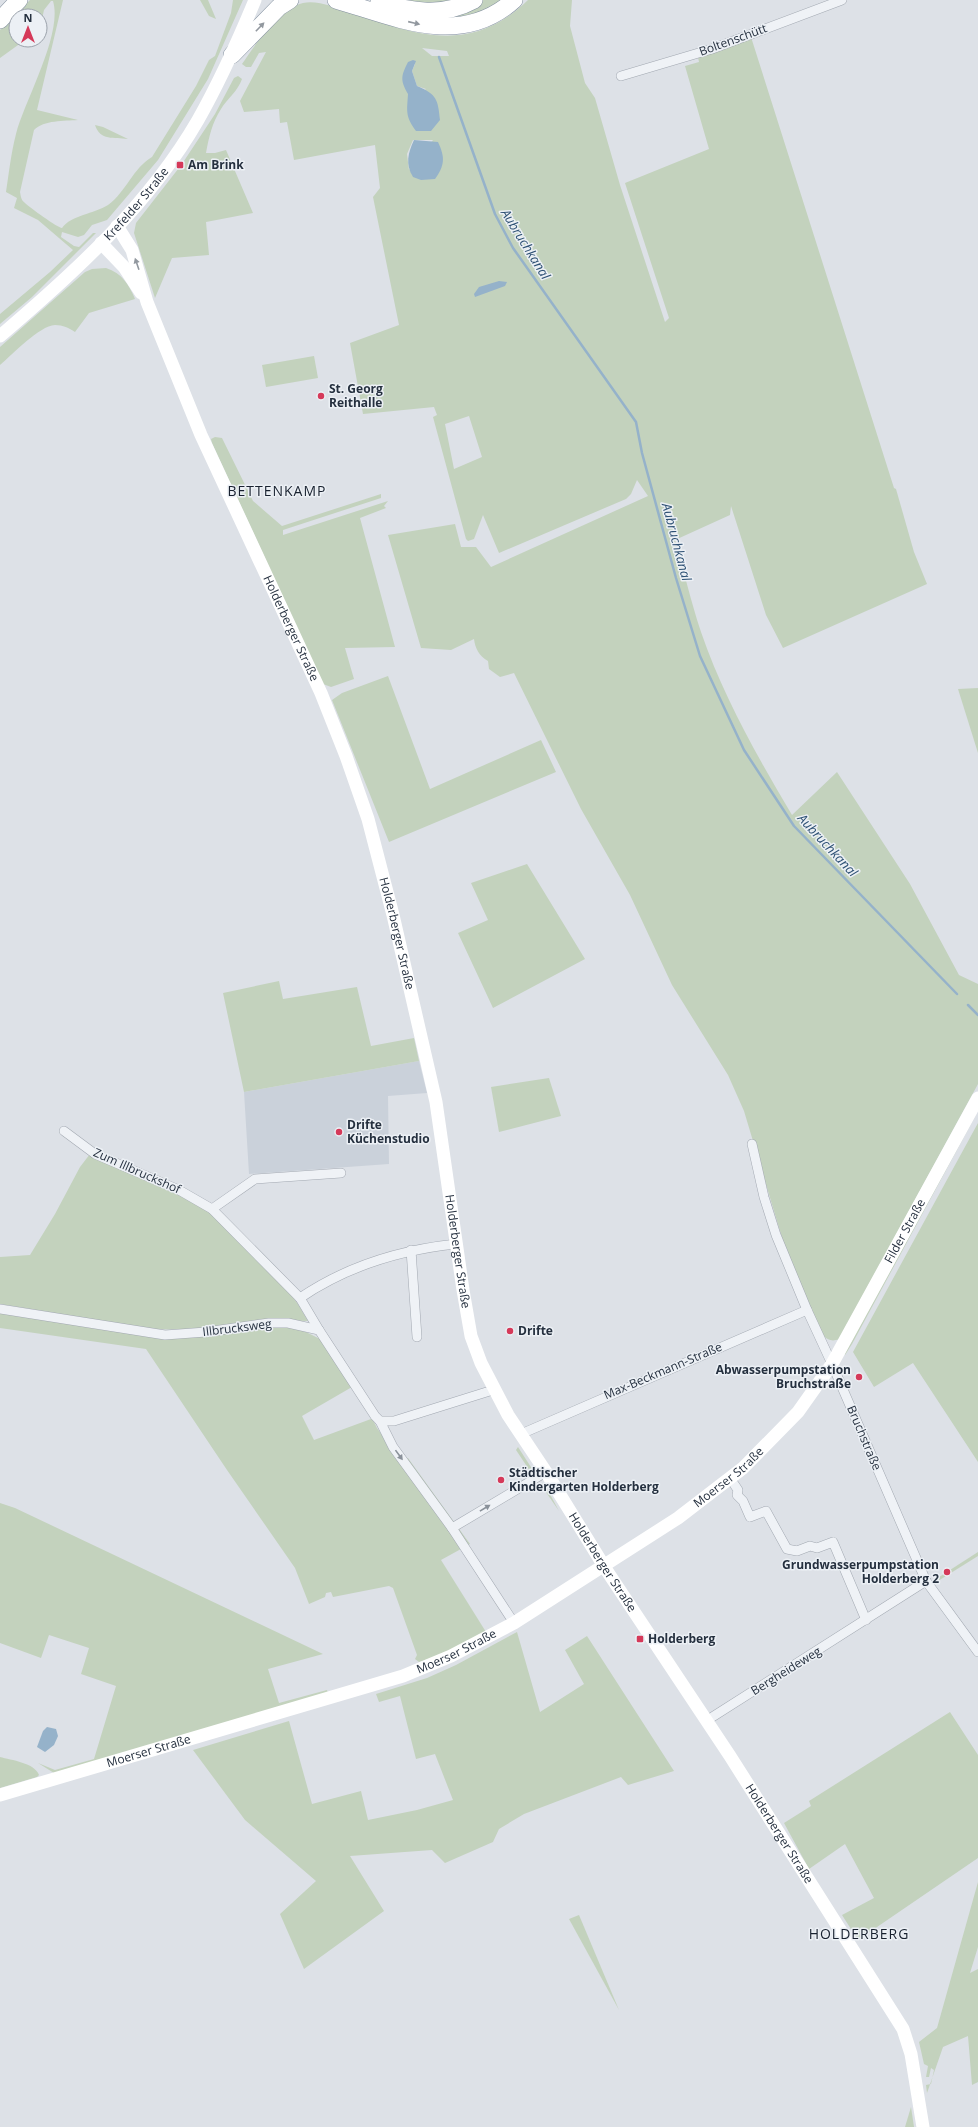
<svg xmlns="http://www.w3.org/2000/svg" width="978" height="2127" font-family="'Open Sans',sans-serif">
<style>
.built{fill:#cad1da}
.green{fill:#c3d2bd;fill-rule:evenodd}
.water{fill:#95b2ca}
.lines{fill:none;stroke-linecap:round;stroke-linejoin:round}
.stream{stroke:#95b2ca;stroke-width:2.5}
.street-casing{stroke:#a2a8b1;stroke-width:10}
.highway-casing{stroke:#83909f;stroke-width:18}
.street{stroke:#eff2f6;stroke-width:9}
.secondary{stroke:#fff;stroke-width:13}
.highway{stroke:#fff;stroke-width:17}
.oneway{fill:#92989f}
.oneway2{fill:#8a919a}
.poi-dot{fill:#d53959;stroke:#ecf0f5;stroke-width:1.5}
.labels{text-anchor:middle;stroke-width:3;stroke-linejoin:round;paint-order:stroke}
.street-label{font-size:12px;fill:#25303f;stroke:#ecf0f5}
.poi-label{font-size:12px;font-weight:bold;fill:#25303f;stroke:#ecf0f5;text-anchor:start}
.water-label{font-size:13px;font-style:italic;fill:#2e5174;stroke:#ecf0f5}
.quarter-label{font-size:14px;letter-spacing:1px;fill:#18212f;stroke:#ecf0f5}
</style>
<rect width="100%" height="100%" fill="#dde1e7"/>
<polygon class="built" points="419,1061 427,1093 388,1096 389,1164 249,1174 244,1092"/>
<g class="green">
<path d="M30,0h33l-26,110 41,10c-14,1 -34,0 -44,10l-14,62c1,5 1,8 5,11 4,4 33,25 37,25 9,-13 32,-14 46,-23 18,-13 25,-37 44,-48l44,-71 13,-26 6,-4 16,-43 2,-13h10l-35,79 -50,81 -51,60 -15,5 -8,10 -6,2 -16,-5 -1,5 13,9 5,1 14,-14h3l-64,64 -32,27v-10l50,-42 23,-22 -35,-30 -24,-12 3,-10 -11,-6c3,-19 5,-39 10,-58 9,-34 47,-100 37,-133h-2l-7,9 -4,18v-12h-24v24h9l-25,18v-28z"/>
<polygon points="200,0 208,0 216,19 209,16"/>
<polygon points="393,0 458,0 435,5"/>
<polygon points="481,0 508,0 502,6 446,23 394,12"/>
<path d="M528,0h44l-2,26 15,57 10,15 25,87 45,137 4,-4 -44,-135 84,-34 -24,-83 14,-4 -1,-5 53,-20 143,451 2,1 18,63 13,32 -144,64 -17,-33 -35,-109 -1,9 -55,25c9,31 16,62 26,92 22,64 56,124 91,183l45,-43 73,112 49,91 19,9v100l-139,255c-7,3 -11,1 -17,-4l-39,-94 -39,-130 -16,-36 -56,-90 -42,-90 -49,-86 -67,-136 -14,4 -11,-8 -1,-8c-9,-5 -13,-13 -14,-22l-23,11 -30,-2 -33,-113 67,-11 6,23h15l15,20 157,-71 -11,-16 -6,14 -5,5 -127,54 -16,-38 -9,24 -6,2 -2,-2 -33,-122 4,-2 -3,-8 -71,7 -13,-71 49,-18 -26,-128 7,-9 -5,-43 -81,15 -7,-38 -7,1 -1,-14 -35,3 -4,-11 26,-49 -7,1 -8,14h-5l-4,-3c13,-19 37,-56 61,-61 15,-3 33,5 47,9 67,23 120,44 178,-12zM422,48l25,3 2,5h-17zM413,60l2,4 -3,7 5,15 9,3 -18,12zM413,140h20l-24,30 -2,-16zM469,416l13,41 -28,12 -9,-45z"/>
<path d="M238,76l4,3c-4,12 -15,20 -21,30 -9,14 -12,28 -15,44h9l11,-3 27,63 -47,9 3,33 -37,3 -17,40 -21,-65 2,-10 46,-59 33,-50 19,-36z"/>
<path d="M95,125l8,2 25,12c-14,-2 -28,2 -33,-14z"/>
<path d="M106,268c16,5 23,17 29,31l-46,14 -14,19c-6,-4 -12,-7 -20,-7 -16,1 -42,29 -55,40v-18l85,-75 7,-3z"/>
<polygon points="314,356 318,378 266,387 262,365"/>
<polygon points="215,437 222,438 253,501 282,526 381,494 381,498 283,530 283,535 388,501 384,506 386,508 360,518 395,647 345,648 354,679 331,687 323,684 212,443 211,439"/>
<polygon points="388,676 430,789 541,740 556,772 389,842 332,700 342,693"/>
<polygon points="978,688 978,753 958,689"/>
<polygon points="527,864 585,959 493,1008 458,933 488,920 471,883"/>
<polygon points="279,981 283,999 357,987 371,1046 414,1038 419,1061 244,1092 223,993"/>
<polygon points="549,1078 561,1116 499,1132 491,1087"/>
<polygon points="978,1111 852,1344 845,1355 845,1353"/>
<polygon points="978,1123 978,1462 913,1363 874,1387 853,1352"/>
<polygon points="90,1154 178,1192 210,1212 285,1287 298,1304 308,1321 271,1320 195,1330 151,1329 0,1304 0,1257 30,1255 55,1214 80,1167"/>
<polygon points="0,1313 150,1337 182,1338 261,1327 291,1328 302,1330 320,1339 352,1387 302,1416 314,1440 371,1419 373,1420 377,1428 401,1462 408,1458 470,1544 441,1560 486,1632 450,1652 419,1662 415,1659 417,1655 393,1588 389,1586 333,1597 331,1592 326,1593 325,1597 309,1604 295,1568 227,1470 146,1349 0,1328"/>
<polygon points="518,1447 536,1475 534,1477 516,1450"/>
<polygon points="541,1483 544,1483 559,1511 541,1485"/>
<polygon points="0,1503 15,1508 323,1654 268,1669 279,1703 327,1690 328,1693 54,1773 38,1763 55,1770 94,1759 116,1686 81,1674 89,1648 49,1635 41,1658 0,1643"/>
<polygon points="978,1552 978,1556 938,1581 936,1579"/>
<polygon points="517,1632 540,1712 584,1684 565,1650 587,1636 674,1771 628,1785 621,1777 524,1814 499,1829 493,1842 445,1863 432,1850 350,1856 384,1911 304,1969 280,1914 316,1881 245,1820 193,1750 289,1721 312,1804 361,1791 368,1820 417,1810 453,1800 435,1754 416,1759 400,1696 379,1702 376,1694 427,1678 456,1665"/>
<polygon points="950,1712 978,1755 978,1858 858,1940 842,1915 874,1898 845,1844 809,1869 784,1823 811,1806 809,1801"/>
<path d="M0,1757c11,3 35,6 39,18l-2,2 -37,11z"/>
<polygon points="978,1882 978,1947 970,1973 978,1969 978,2082 972,2085 968,2036 943,2047 927,2093 926,2085 931,2084 934,2070 931,2068 929,2077 926,2077 928,2066 924,2064 919,2042 937,2028"/>
<polygon points="579,1915 619,2010 569,1919"/>
<polygon points="911,2107 914,2127 905,2127"/>
</g>
<g class="water">
<path d="M413,60l3,1 -4,10 5,15c20,8 21,14 23,34l-9,11h-15c-11,-15 -9,-20 -8,-37 -8,-14 -7,-18 0,-32z"/>
<path d="M414,140l24,2c7,15 7,23 -3,37l-14,1 -8,-3c-8,-13 -5,-24 1,-37z"/>
<polygon points="499,281 507,282 505,286 475,297 474,294 479,287"/>
<polygon points="47,1727 56,1729 58,1736 54,1745 45,1752 37,1747 43,1731"/>
</g>
<g class="lines">
<g class="stream">
<polyline points="439,57 495,214 513,248 636,422 642,453 676,578 700,656 744,750 794,826 957,994"/>
<polyline points="968,1005 978,1015"/>
</g>
<defs>
<g id="street">
<polyline points="621,76 712,49 842,0"/>
<polyline points="64,1131 95,1154 179,1190 212,1209 300,1298 319,1330"/>
<polyline points="752,1144 764,1197 776,1235 807,1310 832,1364 926,1581 978,1652"/>
<polyline points="212,1209 255,1179 341,1173"/>
<polyline points="411,1250 417,1337"/>
<path d="M300,1298c47,-32 99,-48 156,-54"/>
<polyline points="0,1309 165,1335 206,1332 269,1323 288,1323 319,1330 375,1416 380,1421 394,1421 493,1390"/>
<polyline points="380,1421 393,1447 452,1528 546,1472"/>
<polyline points="521,1434 807,1310"/>
<polyline points="734,1484 738,1490 737,1495 743,1501 750,1517 766,1511 787,1549 797,1551 810,1546 817,1548 833,1542 866,1620"/>
<polyline points="452,1528 514,1623"/>
<polyline points="706,1721 926,1581"/>
</g>
<g id="highway">
<path d="M336,0c59,17 124,49 178,0"/>
<path d="M379,2c33,10 64,15 95,-2"/>
<polyline points="0,20 19,0"/>
<polyline points="232,55 279,7 290,0"/>
</g>
</defs>
<use href="#street" class="street-casing"/>
<use href="#highway" class="highway-casing"/>
<use href="#street" class="street"/>
<g class="secondary">
<path id="s1" d="M117,226l15,24 15,52 54,133 120,258 25,63 22,63 25,96 43,187 27,188 8,46 10,27 27,52 38,57 61,99 123,185 173,273 8,25 12,73"/>
<polyline points="101,243 124,267 141,293"/>
<path id="s2" d="M0,336c74,-63 149,-131 198,-216 22,-39 40,-79 57,-120"/>
<path id="s3" d="M0,1795l403,-119 48,-20 63,-33 164,-105 65,-50 55,-56 34,-48 146,-266"/>
</g>
<use href="#highway" class="highway"/>
</g>
<defs><path id="oneway-solid" d="M-6-.8H1V-3.2L6.5 0L1 3.2V.8H-6Z"/></defs>
<g class="oneway">
<use href="#oneway-solid" transform="translate(414 23) rotate(13)"/>
<use href="#oneway-solid" transform="translate(260 27) rotate(-46)"/>
<use href="#oneway-solid" transform="translate(137 264) rotate(-109)"/>
</g>
<g class="oneway2">
<use href="#oneway-solid" transform="translate(399 1455) rotate(54)"/>
<use href="#oneway-solid" transform="translate(485 1508) rotate(-31)"/>
</g>
<g class="poi-dot">
<rect x="176" y="161" width="8" height="8" rx="2"/>
<circle cx="321" cy="396" r="4"/>
<circle cx="339" cy="1132" r="4"/>
<circle cx="510" cy="1331" r="4"/>
<circle cx="859" cy="1377" r="4"/>
<circle cx="501" cy="1480" r="4"/>
<circle cx="947" cy="1572" r="4"/>
<rect x="636" y="1635" width="8" height="8" rx="2"/>
</g>
<g class="labels">
<g class="street-label">
<text transform="translate(733 40) rotate(-20)" y="4">Boltenschütt</text>
<text dy="4" stroke="none"><textPath href="#s2" startOffset="190">Krefelder Straße</textPath></text>
<text dy="4" stroke="none"><textPath href="#s1" startOffset="439">Holderberger Straße</textPath></text>
<text dy="4" stroke="none"><textPath href="#s1" startOffset="763">Holderberger Straße</textPath></text>
<text transform="translate(137 1171) rotate(24)" y="4">Zum Illbruckshof</text>
<text dy="4" stroke="none"><textPath href="#s3" startOffset="1109">Filder Straße</textPath></text>
<text dy="4" stroke="none"><textPath href="#s1" startOffset="1087">Holderberger Straße</textPath></text>
<text transform="translate(237 1328) rotate(-7)" y="4">Illbrucksweg</text>
<text transform="translate(663 1371) rotate(-23)" y="4">Max-Beckmann-Straße</text>
<text transform="translate(864 1438) rotate(67)" y="4">Bruchstraße</text>
<text dy="4" stroke="none"><textPath href="#s3" startOffset="803">Moerser Straße</textPath></text>
<text dy="4" stroke="none"><textPath href="#s1" startOffset="1435">Holderberger Straße</textPath></text>
<text dy="4" stroke="none"><textPath href="#s3" startOffset="479">Moerser Straße</textPath></text>
<text transform="translate(786 1671) rotate(-32)" y="4">Bergheideweg</text>
<text dy="4" stroke="none"><textPath href="#s3" startOffset="155">Moerser Straße</textPath></text>
<text dy="4" stroke="none"><textPath href="#s1" startOffset="1759">Holderberger Straße</textPath></text>
</g>
<g class="poi-label">
<text x="188" y="169">Am Brink</text>
<text x="329" y="393">St. Georg<tspan x="329" dy="14">Reithalle</tspan></text>
<text x="347" y="1129">Drifte<tspan x="347" dy="14">Küchenstudio</tspan></text>
<text x="518" y="1335">Drifte</text>
<text x="851" y="1374" text-anchor="end">Abwasserpumpstation<tspan x="851" dy="14">Bruchstraße</tspan></text>
<text x="509" y="1477">Städtischer<tspan x="509" dy="14">Kindergarten Holderberg</tspan></text>
<text x="939" y="1569" text-anchor="end">Grundwasserpumpstation<tspan x="939" dy="14">Holderberg 2</tspan></text>
<text x="648" y="1643">Holderberg</text>
</g>
<g class="water-label">
<text transform="translate(526 244) rotate(58)" y="5">Aubruchkanal</text>
<text transform="translate(677 542) rotate(75)" y="5">Aubruchkanal</text>
<text transform="translate(828 845) rotate(47)" y="5">Aubruchkanal</text>
</g>
<g class="quarter-label">
<text x="277" y="496">BETTENKAMP</text>
<text x="859" y="1939">HOLDERBERG</text>
</g>
</g>
<g transform="translate(28 28)"><circle r="19" fill="#ecf0f5" stroke="#9ca3ac"/>
<path d="M0-3L7 15L0 10L-7 15Z" fill="#d53959"/>
<text y="-6" font-size="11" font-weight="bold" text-anchor="middle" fill="#25303f">N</text>
</g>
</svg>
